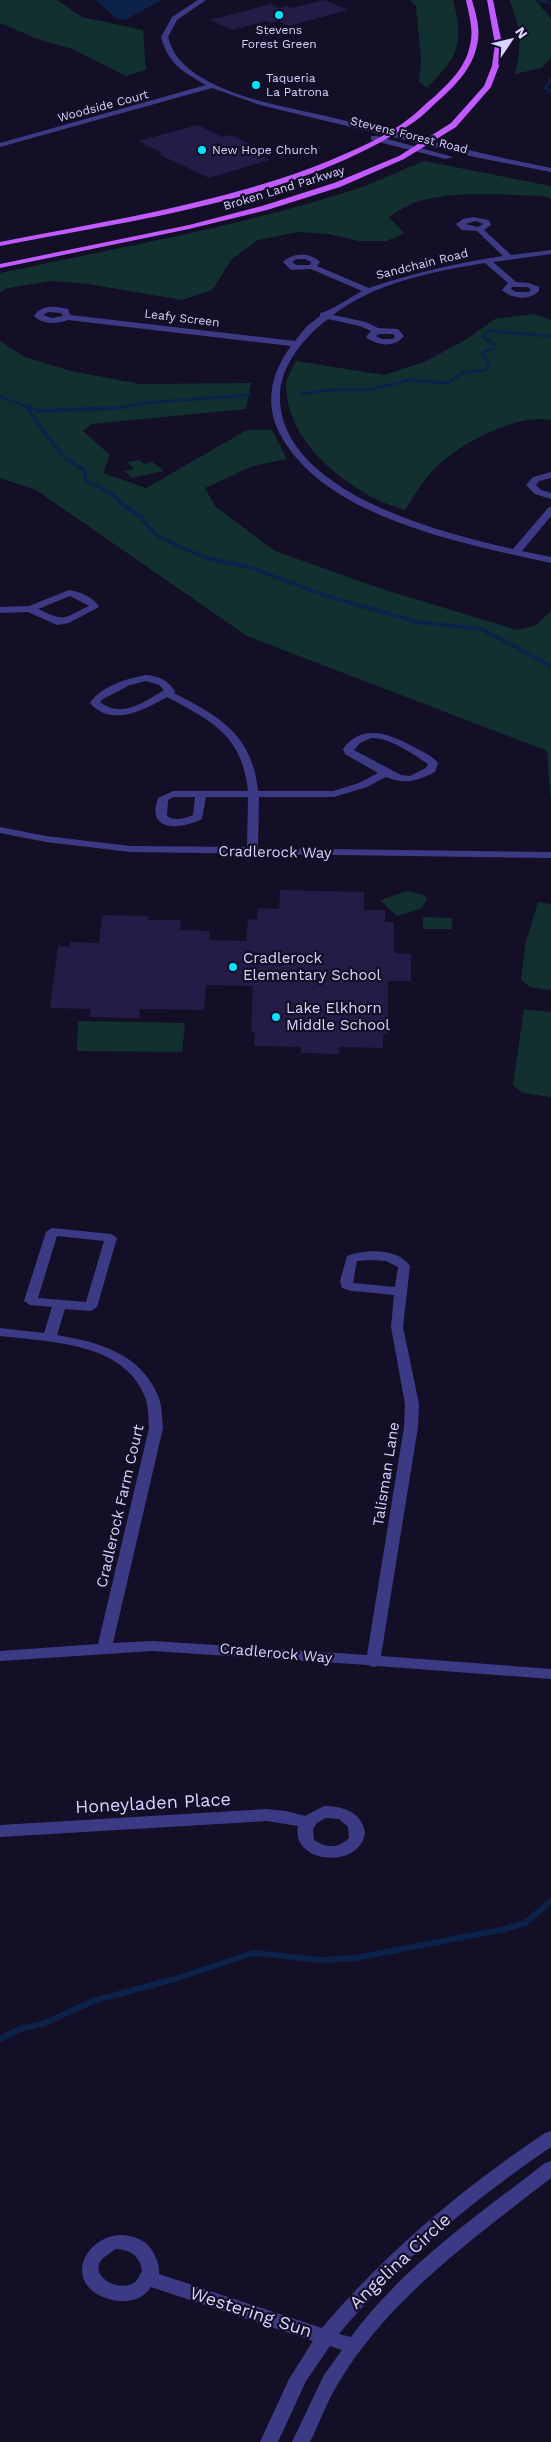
<svg xmlns="http://www.w3.org/2000/svg" width="551" height="2442" font-family="'Work Sans',sans-serif">
<style>
.green{fill:#12302f}
.water{fill:#0c2248}
.lines{fill:none;stroke-linecap:round;stroke-linejoin:round}
.stream-far2{stroke:#0c2248;stroke-width:3}
.stream-far1{stroke:#0c2248;stroke-width:4}
.stream{stroke:#0c2248;stroke-width:6}
.building{fill:#241b47}
.minor{fill:#3d3a85;fill-rule:evenodd}
.major{fill:#c25bff;fill-rule:evenodd}
.poi-dot{fill:#00e5ff;stroke:#130f26;stroke-width:2}
.labels{text-anchor:middle;stroke-width:4.5;stroke-linejoin:round;paint-order:stroke}
.far-poi-label{font-size:12px;fill:#d9d4ff;stroke:#130f26;text-anchor:start}
.far-street-label{font-size:12px;fill:#d9d4ff;stroke:#130f26}
.street-label{font-size:15px;fill:#d9d4ff;stroke:#130f26}
.poi-label{font-size:15px;fill:#d9d4ff;stroke:#130f26;text-anchor:start}
.near-street-label{font-size:18px;fill:#d9d4ff;stroke:#130f26}
</style>
<rect width="100%" height="100%" fill="#130f26"/>
<g class="green">
<polygon points="0,0 57,0 82,17 143,30 146,70 126,76 70,48 40,40 0,23"/>
<path d="M410,0h43c12,44 5,56 -26,88l-8,-6 2,-23 -5,-53z"/>
<path d="M509,0h26l16,18v40l-10,10 -26,6c7,-27 6,-48 -6,-74z"/>
<path d="M424,161l127,25v13l-7,-3c-42,-1 -86,-6 -128,6 -9,3 -19,10 -27,15l15,16 -17,8h-28l-31,-7 -30,-2 -40,8 -26,19 -20,31 -30,10 -94,-16 -36,-3 -44,7 -8,4v-19c116,-25 233,-45 347,-81 26,-8 52,-21 77,-31z"/>
<path d="M534,314l17,6v100c-36,-7 -100,27 -122,55 -9,10 -16,23 -24,35 -11,-4 -23,-7 -33,-13 -41,-22 -85,-61 -86,-111 0,-8 7,-18 10,-25l88,14 40,-13 43,-23 28,-20z"/>
<polygon points="0,341 25,357 71,371 140,384 251,383 246,409 92,424 83,431 110,455 103,473 146,488 247,430 272,430 287,459 253,466 205,488 215,506 275,551 382,589 517,630 535,626 551,611 551,804 547,751 247,636 36,490 0,478"/>
<polygon points="139,460 144,464 152,462 164,471 132,478 124,471 134,469 128,462"/>
<polygon points="407,891 424,895 427,898 422,908 397,916 380,900"/>
<polygon points="538,902 551,904 551,990 530,987 521,980 525,945"/>
<polygon points="423,917 452,918 452,929 423,929"/>
<polygon points="524,1009 551,1012 551,1097 522,1093 513,1085"/>
<polygon points="78,1021 185,1023 182,1052 77,1051"/>
</g>
<polygon class="water" points="96,0 162,0 125,20 117,19"/>
<g class="lines">
<g class="stream-far2">
<polyline points="539,0 551,3"/>
<polyline points="551,79 545,88 551,91"/>
<polyline points="301,394 331,390 368,390 409,380 447,383 463,373 485,370 490,366 482,353 494,348 495,345 483,337 488,331 551,336"/>
<polyline points="0,397 34,409"/>
<polyline points="27,407 28,409"/>
<polyline points="113,409 144,403 250,395"/>
</g>
<g class="stream-far1">
<path d="M27,408c17,23 31,50 58,62v10l27,14 11,11 17,11 15,18 27,14 28,11 39,8 74,28 94,27 64,7 70,37"/>
<polyline points="30,408 40,411 120,408"/>
</g>
<polyline class="stream" points="0,2039 20,2029 45,2023 93,2001 178,1978 253,1953 321,1960 356,1958 505,1929 525,1923 551,1901"/>
</g>
<g class="building">
<polygon points="325,0 348,10 289,26 278,21 272,23 266,21 232,30 210,20 271,4 280,8 287,6 292,8"/>
<polygon points="198,125 222,137 231,135 250,144 242,146 269,160 209,178 158,154 162,153 138,141"/>
<polygon points="280,890 364,892 364,910 385,910 385,922 394,922 394,953 411,954 411,981 388,981 388,1034 383,1034 383,1048 339,1047 339,1054 301,1053 301,1047 254,1046 255,1032 251,1032 253,986 206,985 204,1010 140,1009 139,1018 90,1017 91,1009 50,1008 58,946 70,947 70,942 99,943 102,915 149,916 148,920 181,920 180,930 210,931 209,940 246,941 248,919 257,920 258,908 279,909"/>
</g>
<g class="lines">
<g class="minor">
<path d="M198,0h8l-29,20 -9,17c4,13 8,21 20,31 36,30 97,38 142,49 73,18 147,36 221,51v4l-76,-15 -215,-52 -48,-17 -212,59v-4l206,-58c-24,-14 -37,-20 -45,-48l11,-20z"/>
<polygon points="371,136 377,136 453,157 446,159 371,140"/>
<path d="M473,217l16,3 2,5 -7,5 27,25 40,-5v4l-58,8 23,20 13,1 10,4v4c-10,10 -27,8 -37,-1l6,-7 -23,-20c-51,8 -111,20 -152,52l33,7 12,6 20,1 6,7c-9,12 -27,10 -38,1l5,-6 -11,-5 -32,-7c-25,19 -50,49 -48,82 5,92 161,132 233,148l35,-41 3,-1v9l-29,35 29,6v6c-85,-19 -226,-44 -271,-129 -16,-30 -9,-61 11,-88l-223,-26c-12,4 -25,5 -34,-4 8,-12 21,-10 34,-7l2,6 225,26 11,-14 14,-11v-3c7,0 33,-17 42,-22l-51,-22 -20,1 -8,-8c10,-10 27,-10 37,0l-3,4 52,22c44,-15 88,-25 134,-32l-26,-25 -15,-1 -6,-6 7,-5zM476,221l7,3 -5,3 -13,-3zM297,259h8l6,3 -1,3h-14l-4,-3zM512,287h15l4,2 -2,3h-13l-5,-3zM48,312l13,1 2,3 -11,2 -9,-3zM379,334h14l2,2 -2,3h-11l-6,-3z"/>
<polygon points="551,472 551,478 539,481 536,485 541,490 551,493 551,499 535,494 526,485 533,477"/>
<path d="M69,590c11,2 25,7 30,17l-30,16 -12,2 -29,-13 -28,1v-6l29,-1zM70,596l19,10c-27,13 -23,16 -51,3z"/>
<path d="M146,675c13,1 21,5 29,16l-1,2c46,24 78,41 84,98h75l26,-8 19,-10 -33,-19 -2,-5c19,-26 46,-15 69,-3 9,5 20,9 26,17l-3,9c-18,9 -30,13 -49,5l-19,10 -33,10h-75l-1,51 293,4v6l-421,-6 -84,-10 -46,-9v-6l46,9 84,10 117,1 1,-50h-42l-4,22c-11,6 -38,13 -45,-1 -3,-6 -1,-14 1,-20l15,-7h75c-6,-56 -36,-70 -81,-94 -23,13 -55,31 -77,6 11,-17 36,-24 56,-28zM146,681l13,4 5,5c-20,12 -42,29 -64,12l3,-3 27,-14zM371,738c18,-1 42,16 57,26l-2,4 -16,8 -9,-1 -47,-25 6,-7zM174,797h21l-2,18c-8,4 -19,6 -26,1l1,-16z"/>
<path d="M52,1228l59,6 6,4 -20,69 -6,4 -26,-2 -8,26c42,7 85,19 102,63 3,9 3,20 4,30l-50,215 40,-2 214,14 37,-228 1,-23 -14,-77 3,-32 -42,-4 -10,-3 -2,-7 7,-25c18,-7 51,-8 63,10l-7,61 16,77 -1,23 -37,229 170,13v10l-174,-13 -4,1 -5,-2 -215,-14 -153,10v-10l98,-7 51,-216c-1,-10 0,-22 -4,-31 -21,-55 -95,-55 -145,-61v-8l44,5 8,-26 -22,-2 -6,-4 22,-69zM57,1236l47,5 -18,61 -48,-4zM370,1260l16,1 12,6 -3,20 -42,-4 4,-22z"/>
<path d="M324,1806c19,0 38,6 41,27 -5,37 -75,31 -67,-7l-31,-5 -267,16v-12l267,-16 19,2 19,5zM326,1818l13,1 9,8 1,11c-11,11 -23,10 -35,2l-1,-11 4,-6z"/>
<path d="M551,2131v16c-79,54 -151,113 -212,187l12,3c51,-70 126,-121 194,-174l6,-2v17c-78,61 -164,121 -215,209 -10,17 -17,37 -26,55h-18l32,-67 18,-25 -12,-4 -24,35 -28,61h-18l29,-63 24,-38 -162,-54c-11,18 -37,17 -54,7 -36,-22 0,-69 36,-57 7,2 14,5 18,12 5,7 9,17 8,25l163,54c65,-77 140,-139 223,-195zM116,2249c15,1 24,7 26,22 -2,3 -4,8 -6,10 -14,14 -49,-5 -34,-22 4,-4 10,-7 14,-10z"/>
</g>
<g class="major">
<path d="M466,0h6c4,15 9,29 5,45 -4,22 -21,40 -38,55 -8,7 -16,16 -25,22 -119,79 -277,97 -414,124v-4c111,-22 226,-39 331,-82 27,-12 57,-24 80,-43 8,-6 15,-14 23,-20 16,-15 32,-30 36,-52 4,-15 -1,-30 -4,-45z"/>
<polygon points="487,0 493,0 502,44 499,66 491,87 456,127 404,159 340,187 267,210 189,229 0,268 0,264 189,225 262,206 334,183 399,156 451,123 484,86 492,66 495,44"/>
</g>
</g>
<g class="poi-dot">
<circle cx="279" cy="15" r="5"/>
<circle cx="256" cy="85" r="5"/>
<circle cx="202" cy="150" r="5"/>
<circle cx="233" cy="967" r="5"/>
<circle cx="276" cy="1017" r="5"/>
</g>
<g class="labels">
<g class="far-poi-label">
<text x="279" y="34" text-anchor="middle">Stevens<tspan x="279" dy="14">Forest Green</tspan></text>
<text x="266" y="82">Taqueria<tspan x="266" dy="14">La Patrona</tspan></text>
<text x="212" y="154">New Hope Church</text>
</g>
<g class="far-street-label">
<text transform="translate(103 106) rotate(-15)" y="4">Woodside Court</text>
<text transform="translate(409 135) rotate(14)" y="4">Stevens Forest Road</text>
<text transform="translate(284 188) rotate(-17)" y="4">Broken Land Parkway</text>
<text transform="translate(422 264) rotate(-14)" y="4">Sandchain Road</text>
<text transform="translate(182 318) rotate(7)" y="4">Leafy Screen</text>
</g>
<g class="street-label">
<text transform="translate(275 852) rotate(1)" y="5">Cradlerock Way</text>
<text transform="translate(386 1474) rotate(-81)" y="5">Talisman Lane</text>
<text transform="translate(120 1506) rotate(-77)" y="5">Cradlerock Farm Court</text>
<text transform="translate(276 1653) rotate(5)" y="5">Cradlerock Way</text>
</g>
<g class="poi-label">
<text x="243" y="963">Cradlerock<tspan x="243" dy="17">Elementary School</tspan></text>
<text x="286" y="1013">Lake Elkhorn<tspan x="286" dy="17">Middle School</tspan></text>
</g>
<g class="near-street-label">
<text transform="translate(153 1803) rotate(-3)" y="6">Honeyladen Place</text>
<text transform="translate(400 2261) rotate(-43)" y="6">Angelina Circle</text>
<text transform="translate(251 2312) rotate(18)" y="6">Westering Sun</text>
</g>
</g>
<g transform="translate(511 40) rotate(55)" stroke="#130f26" stroke-width="4" paint-order="stroke">
<path d="M0-4L9 19L0 12L-9 19Z" fill="#d9d4ff"/>
<text y="-8" font-size="14" font-weight="bold" text-anchor="middle" fill="#d9d4ff">N</text>
</g>
</svg>
